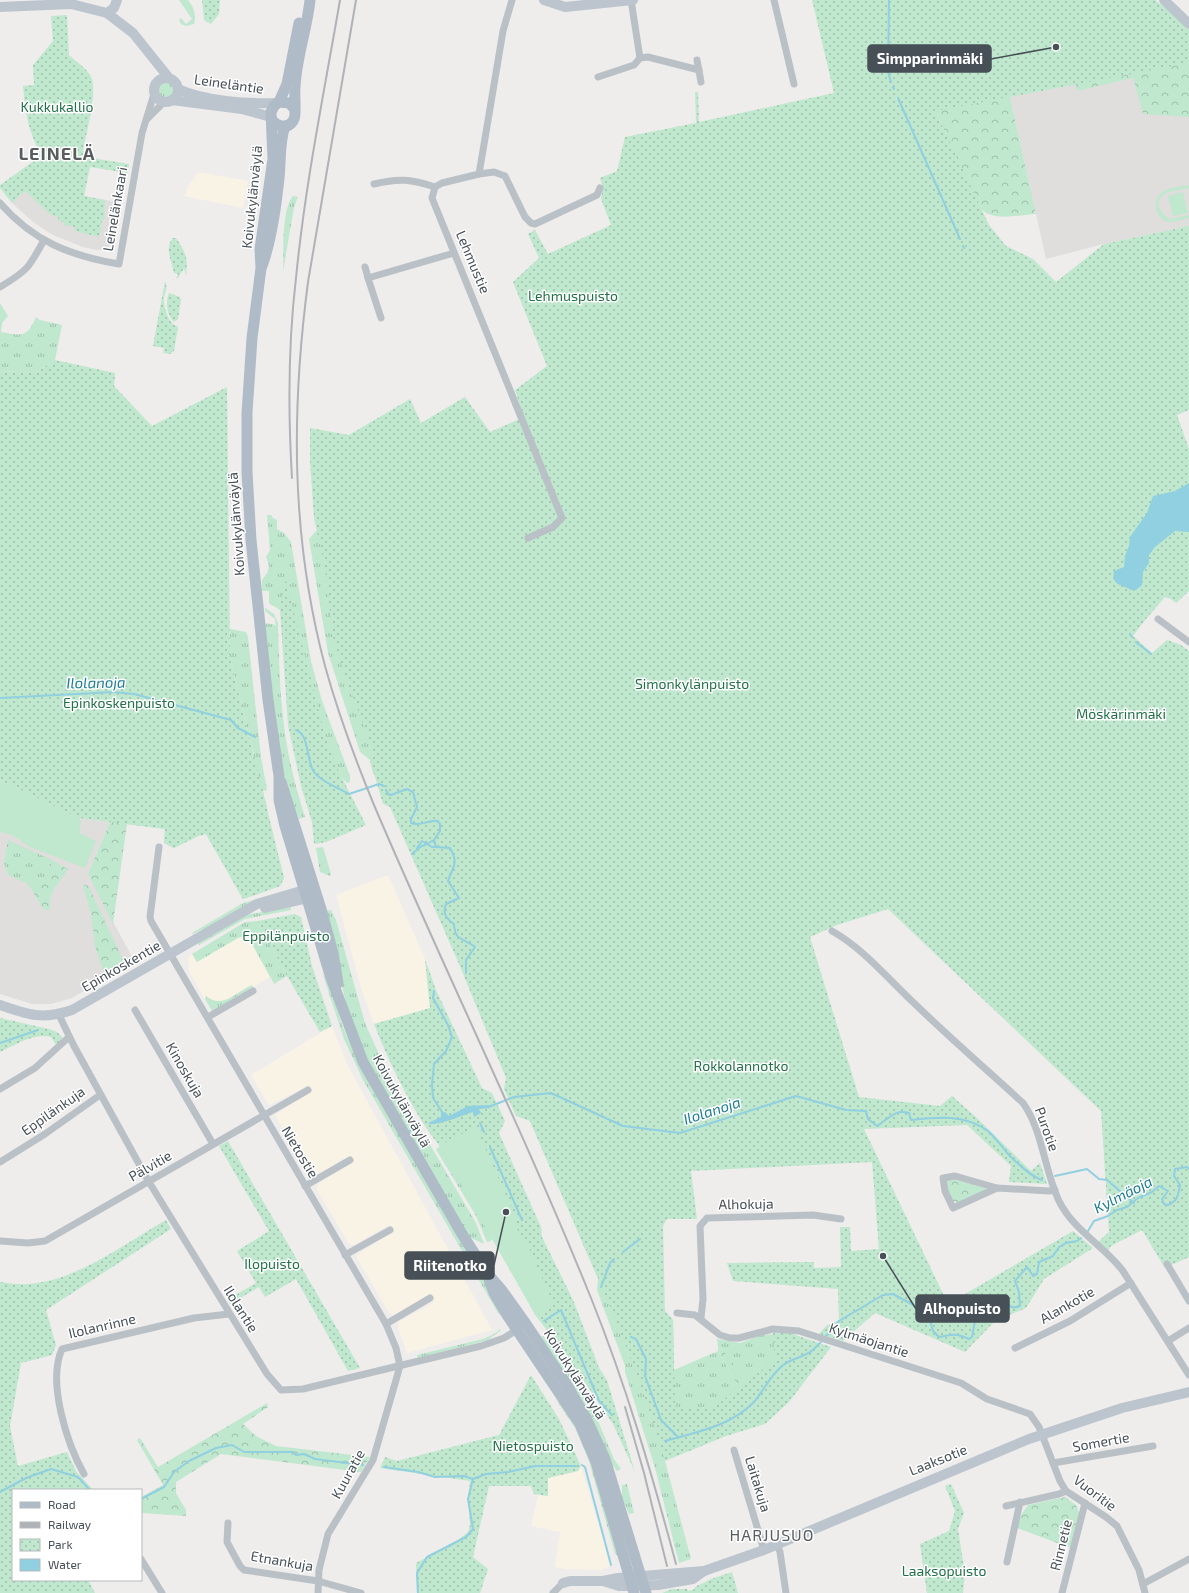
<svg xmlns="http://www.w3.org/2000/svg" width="1189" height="1593" font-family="'Exo 2',sans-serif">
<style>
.commercial{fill:#f9f3e6}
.education{fill:#e0dddd}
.grass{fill:url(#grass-tufts)}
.forest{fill:url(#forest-crowns)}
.park{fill:url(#park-dots)}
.pitch{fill:#bfe8ce}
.water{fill:#91d0e0}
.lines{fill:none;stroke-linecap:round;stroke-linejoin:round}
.stream{stroke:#91d0e0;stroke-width:2}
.street{stroke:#b9c1c7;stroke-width:7}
.secondary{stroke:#bcc5ce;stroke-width:10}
.primary{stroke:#afbcc8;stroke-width:11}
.rail{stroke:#afb2b6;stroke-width:2}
.labels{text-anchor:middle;stroke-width:3;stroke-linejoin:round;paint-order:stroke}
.street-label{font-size:14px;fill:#475057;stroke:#fff}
.park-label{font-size:14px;fill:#216f47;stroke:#fff}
.water-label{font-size:15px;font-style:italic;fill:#1d7c94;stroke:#fff}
.quarter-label{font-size:16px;letter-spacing:1px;fill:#5a5d60;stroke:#fff}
.district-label{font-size:18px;font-weight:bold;letter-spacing:1px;fill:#5a5d60;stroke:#fff}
.leader{fill:none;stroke:#475057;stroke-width:1.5}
.callout-dot{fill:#475057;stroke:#fff;stroke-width:1.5}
.callout{fill:#475057;stroke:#475057;stroke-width:1.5}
.callout-label{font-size:15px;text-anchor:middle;font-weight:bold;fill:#fff}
</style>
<defs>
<pattern id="grass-tufts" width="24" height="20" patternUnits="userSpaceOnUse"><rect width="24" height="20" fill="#bfe8ce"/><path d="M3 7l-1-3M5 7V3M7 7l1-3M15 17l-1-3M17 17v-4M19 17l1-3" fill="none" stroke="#9dbeaa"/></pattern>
<pattern id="forest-crowns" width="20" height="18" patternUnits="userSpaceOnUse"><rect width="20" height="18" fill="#bfe8ce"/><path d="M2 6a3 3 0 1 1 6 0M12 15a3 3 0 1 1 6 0" fill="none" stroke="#9dbeaa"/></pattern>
<pattern id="park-dots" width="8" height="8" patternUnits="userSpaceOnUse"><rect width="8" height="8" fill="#bfe8ce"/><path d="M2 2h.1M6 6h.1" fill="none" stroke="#9dbeaa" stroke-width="1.8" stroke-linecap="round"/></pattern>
</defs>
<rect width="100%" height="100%" fill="#efecec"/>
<g class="commercial">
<polygon points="198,172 248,181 243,208 184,196 187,188"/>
<polygon points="388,875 425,959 430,1008 374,1024 362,991 336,895"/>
<polygon points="247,934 287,976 274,984 270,977 216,1010 208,1005 189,971 188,958 192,954 197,962 238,938"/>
<polygon points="332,1026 348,1066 492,1330 407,1353 398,1328 399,1322 434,1302 430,1295 395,1316 389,1313 357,1258 357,1255 394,1231 389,1225 354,1245 351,1245 348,1242 317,1190 317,1186 320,1182 353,1163 349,1156 316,1175 308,1174 275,1115 311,1092 307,1086 270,1105 268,1104 251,1075"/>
<polygon points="581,1466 611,1565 602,1570 566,1569 555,1567 560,1532 531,1526 538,1495 548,1496 548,1478 578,1471"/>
</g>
<g class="education">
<polygon points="1189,63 1189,226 1104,244 1046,259 1010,97"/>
<polygon points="25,191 84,196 122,203 116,240 106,249 96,250 83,247 53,235 33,222 12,203"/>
<polygon points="0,780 79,818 110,822 88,874 134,961 72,998 51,1004 32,1004 0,994"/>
</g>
<g class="grass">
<path d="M179,0h9c5,6 9,15 6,24l-8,2 -5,-2 -2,-4 2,-2 5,6 6,-5z"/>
<circle cx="166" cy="90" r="8"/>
<path d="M293,196l5,1 -4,10 -11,65c1,-20 -2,-61 10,-76z"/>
<path d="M0,303l8,13 -6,7 -1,9c21,4 26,6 35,-15l4,3 22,5 -7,35 -20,13 -35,-2z"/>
<path d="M267,515h4l2,3 4,2v9l7,4 7,9 20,119 11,40 28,75v6l-3,1 -14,-15 -53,-158 -11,-7v-12h-7v-11c7,-9 9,-12 4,-23l4,-7z"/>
<polygon points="317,530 431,699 373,774 370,760 360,752 328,653 309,539"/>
<path d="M265,608l9,6 4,9c1,39 2,78 8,117 4,26 11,51 19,77l-6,2c-26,-60 -27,-132 -34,-196l11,2 -1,-6 -10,-8z"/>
<polygon points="230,629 246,632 248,637 261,757 267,790 263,791 267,808 241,834 254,755 230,658"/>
<polygon points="8,840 54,861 43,878 28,884 8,875 4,863"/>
<polygon points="323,847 331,874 330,876 320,872 316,848"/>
<polygon points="281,892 193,934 192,933 243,903"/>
<polygon points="291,907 291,910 245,919 199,945 198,943 245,915"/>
<polygon points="331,910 336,920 365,1023 382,1061 418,1125 415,1130 422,1131 476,1223 484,1244 469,1237 376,1079 349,1015 324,911"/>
<polygon points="258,921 287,976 274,984 247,935 238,938 197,962 192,954 245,922"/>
<polygon points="322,972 333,993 342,1025 365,1076 502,1311 502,1316 498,1313 363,1080 344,1039"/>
<path d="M252,985l1,2 -41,24 -7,-12 1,-3c17,14 31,-5 46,-11z"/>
<polygon points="530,1121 614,1256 673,1320 674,1370 718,1351 739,1388 722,1349 718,1347 717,1339 740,1343 762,1335 789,1333 813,1341 665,1461 691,1559 679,1563 655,1468 625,1372 625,1366 597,1290 598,1279"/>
<polygon points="442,1145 494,1235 491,1241 487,1242 476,1216 437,1151 436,1149"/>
<polygon points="500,1329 501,1330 488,1340 418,1358 417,1355 483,1339 494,1334"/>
<polygon points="543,1336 563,1360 590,1402 614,1459 621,1469 617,1471 608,1459 540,1338"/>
<path d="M555,1398c40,42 48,104 63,158l-3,-2 -26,-93 -14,-33z"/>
<polygon points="627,1484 634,1513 629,1514 622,1498 622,1485"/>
</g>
<g class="forest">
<path d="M1155,0l34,30v87l-46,-3 -10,-36 -56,13 -2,-7 -65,13 26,117c-17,1 -44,8 -56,-6l-45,-97z"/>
<polygon points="108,793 278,856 284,878 280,886 243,899 206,834 198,836 174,848 164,843 165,829 127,824 113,924 88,874 110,822 104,803"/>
<path d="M54,861l14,8c-8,14 -21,23 -18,41h-6l-16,-26 15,-6z"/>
<polygon points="86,885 89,887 123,960 104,973 95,946 91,913 83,886"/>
<polygon points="953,1179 985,1188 986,1191 959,1203 953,1201 946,1185 948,1180"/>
<polygon points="718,1347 722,1349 747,1382 739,1388 718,1351"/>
<polygon points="267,1403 268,1407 243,1424 256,1436 276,1446 370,1457 361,1472 221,1454 176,1482 176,1493 186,1510 186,1516 141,1513 141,1497 163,1485 137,1440 140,1438 158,1467"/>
<polygon points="1065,1497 1076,1505 1080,1515 1071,1548 1017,1528 1021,1515 1028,1505"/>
</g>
<g class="park">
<polygon points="202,0 220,0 219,14 211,24 204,20"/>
<path d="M812,0h343l21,16 13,14v33l-254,48 54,114 17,21 27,13 23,23 48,-38 85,-18v184l-12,5 12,34v142l-13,12 -5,-4 -6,-2 -19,22 -13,17 19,17 15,-13 14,5 8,6v606l-24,11 -23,-38 -31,16 -3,5 -10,-9 11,-10 -8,-121 -213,-202 -51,16 -27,12 49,160 81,9 12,-10 25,22 54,53 9,-8 7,21 -38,-2 2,-16 -44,-41 -103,4 84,175 125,-73 20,17 -49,31 -18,29 -31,13 -30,31 -90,-39 -32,28 -24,-7 7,-8 13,-6 -1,-31 -105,-8 -6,-18 87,-1v6l27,-1 -1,-40h10l1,24 28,-2 -7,-87 -181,9 6,48h-30l-4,7 2,85 8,9 2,89 39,-2 61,-47 -2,-27h16l42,14 -42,55 -24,22 -39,12 -61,25c-34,-118 -87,-228 -135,-340l-14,-5 -12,-27 2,-11 -47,-114 -69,-157 -7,-3 -13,-44 4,-7 -30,-80 -11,-36 -8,-70 -11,-49 -4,-56v-34l39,7 61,-36 11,24 44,-26 25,35 34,-15 -9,-27 32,-24 -34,-84 26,-24 -11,-24 7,-4 13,24 63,-29 -10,-26 2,-11 -3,-10 17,-7 8,-34 71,-14 -1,-31h3l1,30 135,-29z"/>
<path d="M67,15l2,40c7,7 18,13 22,22 7,13 -5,58 -8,74l15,8 31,5 -1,9 -38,-6 -6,29 21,4 -1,20h-2l-3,17 -24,-6v-4l-11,-2v-3l-6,-1v-4l-7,-2 -26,-24 -13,12 -12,-15v-3l31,-22 9,-10c-12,-22 -15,-43 -17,-67l11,-1 -1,-20 20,-24 -2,-25z"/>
<path d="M173,238h3c10,15 12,19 10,37l-2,-7 -6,10 -2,1 2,-5 -4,-1c-2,-11 -10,-26 -1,-35z"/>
<path d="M165,281c4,8 -2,13 -1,21 1,9 5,22 14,25l-4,24 -4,3 -7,-1 1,-5 -11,-2z"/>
<path d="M169,293l11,4 1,3 -3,19 -4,3c-7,-7 -9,-19 -5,-29z"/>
<polygon points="55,360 115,373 114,386 152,426 227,387 230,658 284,878 280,886 243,899 206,834 198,836 174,848 164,843 165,829 79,818 0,780 0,371 35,373"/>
<polygon points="285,577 325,735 337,768 366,825 326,842 315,844 314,843 312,822 301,786 288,725 280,610"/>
<polygon points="295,914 301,917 312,966 332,1026 320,1032 287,976 258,921"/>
<path d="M425,959l11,31 46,98 10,5 13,28 -6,12 42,94 1,10 32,65 25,66 8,12 28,92 -22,-48 -46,-68 -31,-40 -97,-171c-26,-32 -50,-83 -65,-121l56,-16z"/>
<path d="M0,1018l49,11 8,3 5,5 -2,5 -4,3 -5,-8c-16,-5 -36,8 -51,15z"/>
<polygon points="228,1141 360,1368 348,1371 296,1279 265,1297 259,1287 230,1304 227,1300 256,1283 237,1251 269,1231 219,1146"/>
<path d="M166,1220l5,9 -125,81 10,35 -4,10 -31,8 -11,63 8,40 49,-14 9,19 17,19h-80v90h75l7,13h-95v-311c9,1 19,3 27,2 48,-2 99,-41 139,-64z"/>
<polygon points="531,1375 559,1419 581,1466 578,1471 548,1478 548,1496 534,1494 531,1486 489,1486 473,1557 488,1569 480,1593 417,1593 416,1563 458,1540 468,1532 470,1525 468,1498 470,1481 380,1468 385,1457 397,1461 499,1435"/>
<polygon points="951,1484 964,1513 958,1529 965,1574 963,1593 927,1593 920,1544 949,1531 955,1511 945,1486"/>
<polygon points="732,1572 738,1593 662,1593 672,1589 687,1589 688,1591 695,1589 695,1587 711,1579"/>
</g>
<g class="pitch">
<path d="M1189,185v3c-7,2 -15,2 -22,5 -15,6 -7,21 3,26l19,-4v3c-6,1 -13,4 -19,4 -14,-1 -19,-21 -9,-29 7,-6 19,-6 28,-8z"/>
<polygon points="1183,192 1188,213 1173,216 1168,196"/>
<polygon points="0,780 79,818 81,823 79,833 96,841 85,868 30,847 12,835 0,832"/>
<polygon points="476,1127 517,1221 517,1229 529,1248 554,1305 536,1316 439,1145"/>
</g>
<g class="water">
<path d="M1189,483v49l-14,-1 -20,16 -6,8v8l-6,9 -1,13 -6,5h-5c-9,-6 -20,-4 -17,-19l10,-4 1,-11 4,-10 1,-9 17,-24 6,-17 22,-5z"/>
<path d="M492,1105l-2,3 -11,1 2,4 -7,4 -1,-5c-8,2 -39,16 -45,11l13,-6v-4l4,-1 4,4 19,-10z"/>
</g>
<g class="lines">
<g class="stream">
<polyline points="889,0 888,72 891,82"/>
<polyline points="893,87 894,89"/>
<polyline points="898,98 960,239"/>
<polyline points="963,246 964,248"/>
<polyline points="1130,634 1132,637"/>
<polyline points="1136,642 1151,654"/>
<polyline points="0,698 114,692 134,694 231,720 238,728 255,737"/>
<path d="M296,730c14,5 10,31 18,42 7,10 25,16 35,22l30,-10 5,2"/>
<path d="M386,790l2,4 3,1 16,-6 6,3 4,15 -6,12v4c10,4 18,-4 27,-2l2,3v7l-6,9 2,7 14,1c9,15 3,19 -2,33l11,17 -13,6c-4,10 1,15 8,20 1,18 9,13 21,23l-9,13v13"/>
<polyline points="417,848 422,841 427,844 434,840"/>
<polyline points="412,854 420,847 427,844 432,847 436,847"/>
<polyline points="434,991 433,998 448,1025 452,1037 446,1051 434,1064 432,1084 433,1098 444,1115"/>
<polyline points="0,1043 38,1030"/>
<path d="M491,1106l23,-9 37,-4 72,33 57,7 116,-37 50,14 20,1 2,8 9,7c12,-7 17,-17 32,-13l2,7c27,-3 54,-6 77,11 7,6 14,16 20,23 9,9 22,22 34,26"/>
<polyline points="480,1123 484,1132"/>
<polyline points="410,1131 415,1129"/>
<polyline points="490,1147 522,1220"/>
<polyline points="1055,1176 1087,1169 1099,1179 1107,1180 1134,1203"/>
<path d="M1088,1231l6,-10 14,-5 9,-6 10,-3 11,-9 14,-6 7,-6 9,5 -6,8 2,5 4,1c10,-4 10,-10 12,-20l-6,-9 1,-7 12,-2 2,2"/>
<polyline points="623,1252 640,1239"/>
<polyline points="601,1287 610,1263 614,1259"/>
<polyline points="544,1321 561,1310 599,1401 612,1415"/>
<path d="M826,1336l13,-15 44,-26 10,-1 35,19 5,18 6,6c14,-3 17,-4 30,2l3,-2 3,-16 -2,-8 1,-5 4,-2 11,6 7,-2 3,-9 6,-1c5,7 7,9 15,6l-1,-14 -4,-11 12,-14 6,9 4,-2 2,-12 14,-6 6,-9 7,-4 11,-2 4,-3"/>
<polyline points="631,1337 636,1339 646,1359 645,1376 661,1420 678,1437"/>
<path d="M665,1441c32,-9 64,-14 89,-39 10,-12 16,-26 28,-36 8,-7 19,-8 28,-14 4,-2 7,-7 11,-10"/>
<polyline points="582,1465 585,1467 611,1565"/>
<polyline points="384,1467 418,1472 435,1477 464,1476 473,1479"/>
<polyline points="0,1492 26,1478 51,1469 78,1477 90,1490"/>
<polyline points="141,1499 164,1487 174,1472 189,1461 216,1448 232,1445 244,1452 293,1452 296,1455 304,1454 315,1459 363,1465"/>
<polyline points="418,1593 417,1573 427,1557 466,1537 473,1529 468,1499 473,1479 486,1474 508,1472 535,1466 576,1466"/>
</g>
<g class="street">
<polyline points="512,0 503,31 479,174 442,183 435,187 432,198 562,518 553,527 528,538"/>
<polyline points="631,0 640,58 648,57 699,70"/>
<polyline points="774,0 794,84"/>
<polyline points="697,60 701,82"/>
<polyline points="598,77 634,65 640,58"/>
<polyline points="147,119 164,102"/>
<polyline points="479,174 494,172 505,176 525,217 531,223 535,224 597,195 600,188"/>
<path d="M374,184c25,-6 37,-5 61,3"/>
<path d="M0,203c33,38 70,53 119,61l23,-131 12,-39"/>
<polyline points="365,267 368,278"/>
<path d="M0,287c27,-16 29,-19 44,-47"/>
<polyline points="381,318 368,278 454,253"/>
<polyline points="1158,619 1189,642"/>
<polyline points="159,847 150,917 151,921 386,1324 396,1348 400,1366 373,1460 328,1534 319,1570 318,1593"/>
<path d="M832,931c32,18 56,48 83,73 35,34 72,66 108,99 20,28 21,67 36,98 15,30 44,44 64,70l66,104"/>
<polyline points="135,1010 213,1144"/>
<polyline points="59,1015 74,1046 149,1182 267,1374 281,1390 303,1389 481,1346 504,1338 520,1328"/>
<polyline points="208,1017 253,991"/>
<polyline points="0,1089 35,1068 69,1037"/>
<polyline points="0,1162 45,1134 100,1095"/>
<polyline points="305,1186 350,1160"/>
<polyline points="997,1188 953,1208 945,1191 943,1178 955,1176 997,1188 1049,1191 1055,1190"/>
<polyline points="0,1241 28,1243 45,1241 308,1090"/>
<polyline points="345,1255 390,1230"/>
<polyline points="1167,1264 1189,1301"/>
<polyline points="677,1313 695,1315 720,1335 730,1338 739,1338 773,1329 799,1331 961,1383 987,1399 1030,1414 1039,1427 1060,1481 1066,1491 1106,1517 1117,1526 1139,1570 1145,1593"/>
<polyline points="701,1318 703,1299 700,1226 707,1218 813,1215 841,1219"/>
<polyline points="386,1324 430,1298"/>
<polyline points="1168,1341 1189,1328"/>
<polyline points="1015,1348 1070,1321 1131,1283"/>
<polyline points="734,1450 764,1550"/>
<polyline points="1053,1463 1153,1446"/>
<path d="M84,1474c-17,-30 -37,-92 -22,-125l132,-31 35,-4"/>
<polyline points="1006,1506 1059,1494 1066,1491"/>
<polyline points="228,1523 227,1542 240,1566 244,1570 318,1581 361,1593"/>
<polyline points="777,1544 780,1552 786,1593"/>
<polyline points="141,1559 162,1593"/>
<polyline points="1007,1562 1020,1502"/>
<polyline points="1143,1584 1189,1559"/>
<polyline points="553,1593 563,1583"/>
<polyline points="1062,1593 1085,1503"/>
</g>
<g class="secondary">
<polyline points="544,0 565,7 633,0"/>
<polyline points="1164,0 1189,24"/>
<polyline points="0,7 71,4 107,13 114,8 117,0"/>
<polyline points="107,13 133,33 169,78"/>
<circle cx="166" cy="90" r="12"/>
<path d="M178,89c26,12 69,15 99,14"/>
<polyline points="172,100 242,109 271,117"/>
<polyline points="265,908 313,897"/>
<path d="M0,1005c28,10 43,15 72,5l185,-106 54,-16"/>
<polyline points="603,1581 618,1578 704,1571"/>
<polyline points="563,1583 570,1581 603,1581 619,1586 633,1586 658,1585 693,1579 704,1571 764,1550 1029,1439 1122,1408 1189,1392"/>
</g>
<g class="primary">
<polyline points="279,102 287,84 299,23"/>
<polyline points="294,108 289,103 279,102 274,106 271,112 273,159 260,249 261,268 252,338 247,413 247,472 251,540 268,700 279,776 279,800 285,826 330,975 363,1062 462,1234 487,1273 501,1289 526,1324 568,1387 587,1420 605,1459 646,1593"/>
<path d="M272,120c6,7 16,9 21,1 4,-5 1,-25 2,-33 1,-30 12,-58 15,-88"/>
<path d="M262,266c10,-27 14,-59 17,-88 2,-17 0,-36 6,-52"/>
<polyline points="281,782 321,909 333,953 338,983"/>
<polyline points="489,1279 494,1293 507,1315 580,1424 596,1462 634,1593"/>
</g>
<g class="rail">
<path d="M356,0l-48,282c-17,130 -17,256 17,384 13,47 30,93 49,139 70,165 150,327 217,493 35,87 61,176 85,266"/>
<path d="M292,478c-4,-66 -4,-133 4,-200 9,-93 28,-185 44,-278"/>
<polyline points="625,1407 644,1473 667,1566"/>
</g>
</g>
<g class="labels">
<g class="street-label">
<text transform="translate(229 84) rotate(8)" y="5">Leineläntie</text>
<text transform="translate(252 197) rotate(-84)" y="5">Koivukylänväylä</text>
<text transform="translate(115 209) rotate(-80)" y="5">Leinelänkaari</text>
<text transform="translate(473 262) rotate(67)" y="5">Lehmustie</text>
<text transform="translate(236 524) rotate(-94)" y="5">Koivukylänväylä</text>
<text transform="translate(121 966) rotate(-30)" y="5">Epinkoskentie</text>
<text transform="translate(185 1070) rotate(60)" y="5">Kinoskuja</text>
<text transform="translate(402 1101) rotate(61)" y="5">Koivukylänväylä</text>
<text transform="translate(53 1111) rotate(-35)" y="5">Eppilänkuja</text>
<text transform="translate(1047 1129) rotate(70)" y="5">Purotie</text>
<text transform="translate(300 1152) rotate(59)" y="5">Nietostie</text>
<text transform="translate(150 1166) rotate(-30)" y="5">Pälvitie</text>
<text transform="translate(746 1204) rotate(-1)" y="5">Alhokuja</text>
<text transform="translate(1067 1305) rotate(-30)" y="5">Alankotie</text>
<text transform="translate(241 1309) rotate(58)" y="5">Ilolantie</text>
<text transform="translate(102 1326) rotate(-13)" y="5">Ilolanrinne</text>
<text transform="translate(869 1340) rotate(18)" y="5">Kylmäojantie</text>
<text transform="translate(575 1374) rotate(58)" y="5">Koivukylänväylä</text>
<text transform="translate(1101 1442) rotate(-10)" y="5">Somertie</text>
<text transform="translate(938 1460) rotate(-22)" y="5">Laaksotie</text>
<text transform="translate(348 1474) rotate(-61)" y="5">Kuuratie</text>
<text transform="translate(758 1484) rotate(73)" y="5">Laitakuja</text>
<text transform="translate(1095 1493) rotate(37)" y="5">Vuoritie</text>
<text transform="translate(1061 1545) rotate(-76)" y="5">Rinnetie</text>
<text transform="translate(282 1561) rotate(10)" y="5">Etnankuja</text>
</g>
<g class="park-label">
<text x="57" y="112">Kukkukallio</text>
<text x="573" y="301">Lehmuspuisto</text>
<text x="692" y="689">Simonkylänpuisto</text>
<text x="119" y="708">Epinkoskenpuisto</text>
<text x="1121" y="719">Möskärinmäki</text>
<text x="286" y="941">Eppilänpuisto</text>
<text x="741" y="1071">Rokkolannotko</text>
<text x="272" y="1269">Ilopuisto</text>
<text x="533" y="1451">Nietospuisto</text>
<text x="944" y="1576">Laaksopuisto</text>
</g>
<g class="water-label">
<text transform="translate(96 683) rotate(-1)" y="5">Ilolanoja</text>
<text transform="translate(712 1111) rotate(-18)" y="5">Ilolanoja</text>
<text transform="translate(1123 1195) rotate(-27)" y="5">Kylmäoja</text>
</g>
<g class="quarter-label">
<text x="772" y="1541">HARJUSUO</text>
</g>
<g class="district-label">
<text x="57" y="160">LEINELÄ</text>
</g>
</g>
<path class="leader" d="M1056 47L991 59M506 1212L494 1265M883 1256L916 1309"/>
<g class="callout-dot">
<circle cx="1056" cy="47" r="4"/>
<circle cx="506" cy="1212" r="4"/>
<circle cx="883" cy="1256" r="4"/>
</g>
<g class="callout">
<rect x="868" y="45" width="123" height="27" rx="4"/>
<rect x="405" y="1252" width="89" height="27" rx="4"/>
<rect x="916" y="1295" width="93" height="27" rx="4"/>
</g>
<g class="callout-label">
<text x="930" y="64">Simpparinmäki</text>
<text x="450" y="1271">Riitenotko</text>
<text x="962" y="1314">Alhopuisto</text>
</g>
<rect x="12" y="1489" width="130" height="92" fill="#ffffff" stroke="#b5b9bc"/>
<rect x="20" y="1502" width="20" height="6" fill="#afbcc8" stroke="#b5b9bc"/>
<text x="48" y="1509" font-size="12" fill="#475057">Road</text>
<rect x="20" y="1522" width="20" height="6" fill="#afb2b6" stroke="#b5b9bc"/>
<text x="48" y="1529" font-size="12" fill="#475057">Railway</text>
<rect x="20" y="1539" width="20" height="12" fill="url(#park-dots)" stroke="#b5b9bc"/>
<text x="48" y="1549" font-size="12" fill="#475057">Park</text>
<rect x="20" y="1559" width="20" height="12" fill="#91d0e0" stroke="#b5b9bc"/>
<text x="48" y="1569" font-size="12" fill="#475057">Water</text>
</svg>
